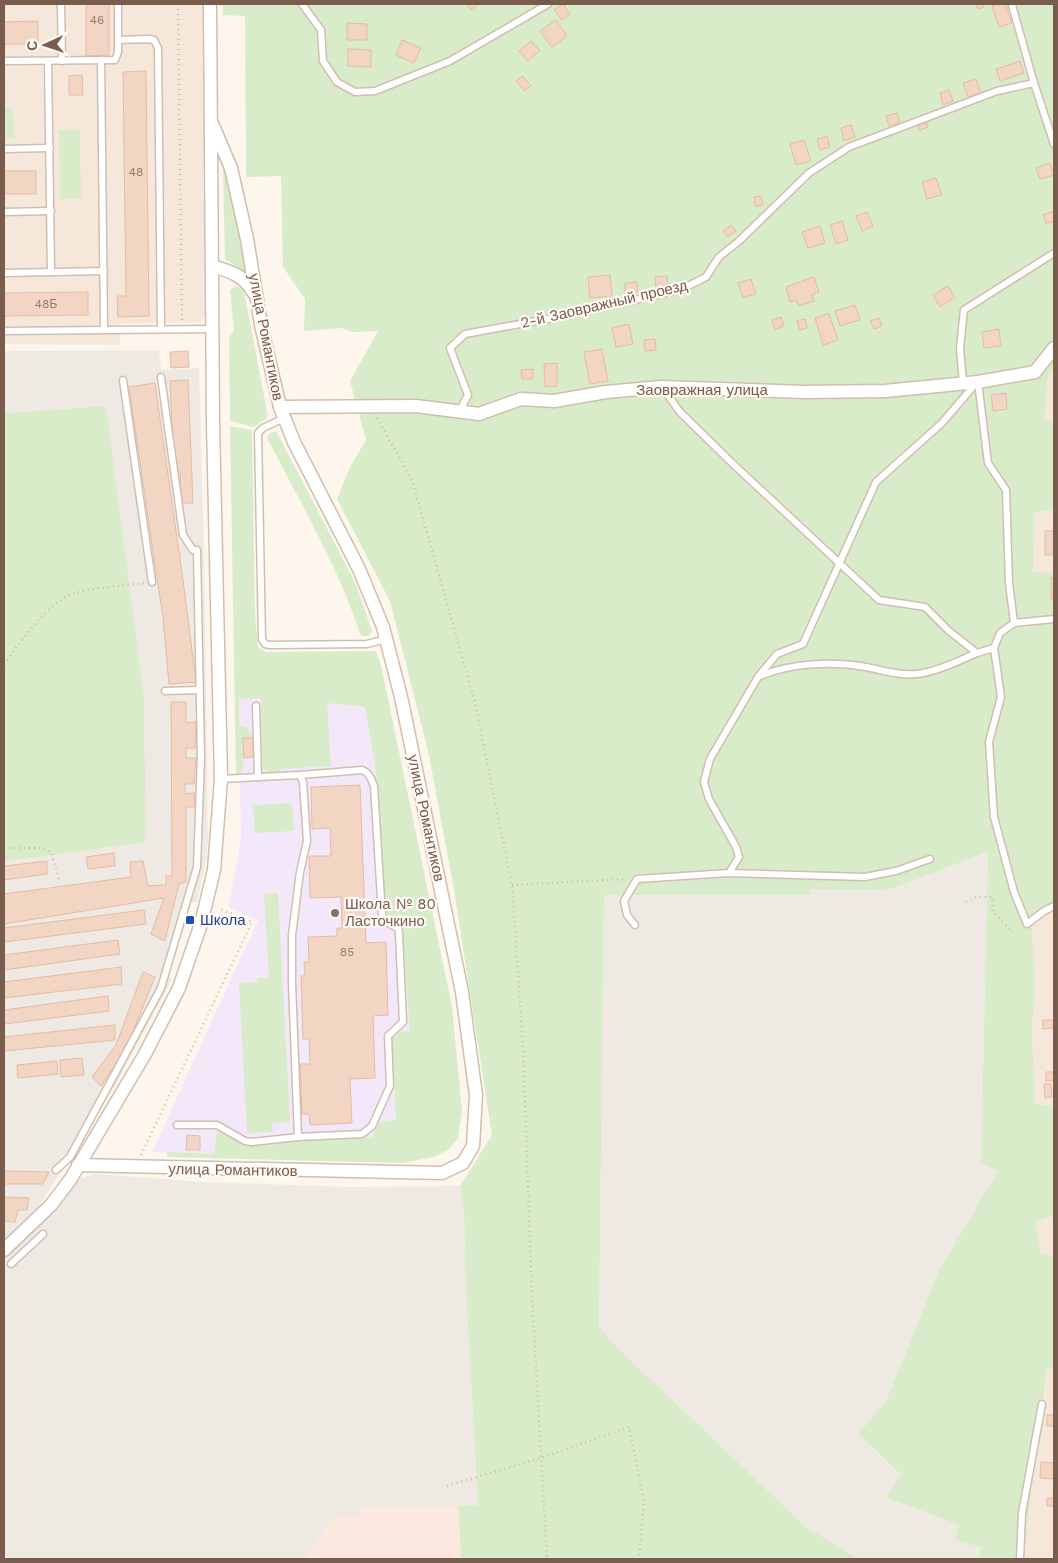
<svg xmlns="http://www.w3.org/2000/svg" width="1058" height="1563" font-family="'Work Sans',sans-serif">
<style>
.residential{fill:#f5e8da}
.commercial{fill:#fde8e0}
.industrial{fill:#efe9e4}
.education{fill:#f3e8fa}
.green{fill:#d8ecc9}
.building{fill:#f3d5c3;stroke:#e6bba3}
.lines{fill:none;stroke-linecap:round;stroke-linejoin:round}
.lane-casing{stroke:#d1beb0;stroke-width:9}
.street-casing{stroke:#d1beb0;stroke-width:15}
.path{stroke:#d9b8a5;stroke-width:2.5;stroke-dasharray:1 4;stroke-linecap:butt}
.lane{stroke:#fff;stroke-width:6}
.street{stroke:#fff;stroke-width:12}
.education-dot{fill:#8d6e63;stroke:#fffaf3;stroke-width:2}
.transit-dot{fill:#1a4fb4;stroke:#fffaf3;stroke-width:2}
.labels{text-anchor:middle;stroke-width:4.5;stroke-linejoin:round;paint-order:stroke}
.number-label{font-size:12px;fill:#987a6a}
.street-label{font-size:15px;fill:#7a5c4d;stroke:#fffaf3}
.education-label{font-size:15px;fill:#785e54;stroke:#fffaf3;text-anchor:start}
.transit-label{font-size:15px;fill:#164399;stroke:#fffaf3;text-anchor:start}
</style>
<rect width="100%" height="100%" fill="#fdf6ec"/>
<g class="residential">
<polygon points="4,4 203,4 205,315 201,322 119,324 120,345 4,344"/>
<polygon points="1054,367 1054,423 1045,420 1047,380"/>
<polygon points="1054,511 1054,573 1033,573 1034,512"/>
<polygon points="1054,907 1054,1105 1035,1104 1032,1033 1035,983 1032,927 1035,920"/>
<polygon points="1054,1215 1054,1255 1041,1254 1035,1222"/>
<polygon points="1046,1369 1054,1369 1054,1559 1025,1559 1027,1517 1045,1403"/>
</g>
<polygon class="commercial" points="458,1506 461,1559 306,1559 333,1517 359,1516 359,1507"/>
<g class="industrial">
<polygon points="159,350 161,370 199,368 204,554 208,844 204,869 197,902 191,903 167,975 172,979 116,1084 36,1211 4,1241 4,862 146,842 144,697 106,406 4,413 4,351"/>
<polygon points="988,852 981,1163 998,1171 939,1270 886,1401 858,1434 901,1476 885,1497 959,1525 981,1547 978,1559 859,1559 806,1527 622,1352 599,1327 604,894 809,895 810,889 888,890"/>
<polygon points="94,1174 203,1182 348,1187 460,1186 464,1211 466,1292 478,1506 359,1507 359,1516 333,1517 306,1559 4,1559 4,1258 41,1224 76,1180"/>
</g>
<polygon class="education" points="375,658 443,1147 214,1154 152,1152 258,920 228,907 241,840 238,662"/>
<g class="green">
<path d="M223,4h831v363l-7,13 -2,39 9,4v88l-20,1 -1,60 21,1v334l-19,13 -3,7 3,56 -3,50 3,71 19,1v110l-19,7 6,32 13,1v114h-8c-2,65 -19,125 -21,190h-47l3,-12 -27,-7 5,-15 -74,-28 16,-22 -43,-41 28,-33 53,-131 59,-99 -17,-8 7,-311 -100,38 -78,-1 -1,6h-205l-5,432 23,25 184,175 53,32h-398l-3,-53 20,-1 -12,-213 -2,-81 -4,-25 32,-51 -38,-245 -25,-135 -39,-154 -53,-102 13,-32 16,-27 -16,-59 28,-50 -26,1 -10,-4 -38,3 1,-32 -22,-32 -2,-91 -35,1 -1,-161 -22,-1z"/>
<polygon points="4,79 6,79 6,108 13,109 14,137 4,138"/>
<polygon points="59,130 80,130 81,199 60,199"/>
<polygon points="223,164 249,265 244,272 225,259"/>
<polygon points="236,286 242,289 245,296 268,417 254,427 230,421 229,338 234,330 230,290"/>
<polygon points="106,406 144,697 146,842 4,862 4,413"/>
<polygon points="230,426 252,430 255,615 258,647 266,652 376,651 381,665 452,1007 462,1111 458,1138 449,1149 434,1157 403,1163 167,1157 167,1152 214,1154 217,1130 244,1145 372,1137 380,1122 396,1120 392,1040 400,1032 410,1031 402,921 389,918 385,911 376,770 365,707 327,703 331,766 280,769 279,773 271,774 263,769 262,762 261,698 239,699 239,726 248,728 253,738 243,738 243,768 240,775 236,774"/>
<path d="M276,431l80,153 16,47 -3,5h-8c-23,-69 -60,-133 -94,-198l3,-5z"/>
<polygon points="292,803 294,831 255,833 253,805"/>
<polygon points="278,893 290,1122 272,1123 273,1132 247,1133 239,983 257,982 257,978 269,978 264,894"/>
</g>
<g class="building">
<polygon points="86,4 109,4 109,55 86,56"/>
<polygon points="466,4 478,4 471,10"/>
<polygon points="563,4 570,14 562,20 554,10"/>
<polygon points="976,4 982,4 984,7 978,9"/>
<polygon points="998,4 1005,4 1012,23 999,27 992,6"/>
<polygon points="556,20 567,36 552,47 540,31"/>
<polygon points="38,21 38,44 4,44 4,22"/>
<polygon points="347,23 367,24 367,40 347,40"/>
<polygon points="402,40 421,48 414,63 396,55"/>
<polygon points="531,41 540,51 528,61 519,51"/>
<polygon points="348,49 371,50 371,67 348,66"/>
<polygon points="1020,61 1024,73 1000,81 996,69"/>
<polygon points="146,71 149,316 118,317 117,296 126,296 123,72"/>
<polygon points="82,75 83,95 69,95 69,76"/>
<polygon points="523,76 531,86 524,91 516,81"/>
<polygon points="976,79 981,93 968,97 963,83"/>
<polygon points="949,90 953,101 943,105 940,93"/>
<polygon points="897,113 900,122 889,126 886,116"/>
<polygon points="927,123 928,127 920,130 918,125"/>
<polygon points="851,125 855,137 844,141 841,128"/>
<polygon points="827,136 830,147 820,150 817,139"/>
<polygon points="804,140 811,161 796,165 790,144"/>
<polygon points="1050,163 1054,175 1040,179 1036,168"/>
<rect x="4" y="171" width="32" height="23"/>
<polygon points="936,178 942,195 927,199 922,182"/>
<polygon points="761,196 763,205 755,206 754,197"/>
<polygon points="1054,211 1054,221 1046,224 1043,215"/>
<polygon points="867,212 873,226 862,231 856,216"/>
<polygon points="842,221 848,240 836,244 830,225"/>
<polygon points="731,225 736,231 728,237 723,231"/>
<polygon points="820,226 825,243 808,248 802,232"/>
<polygon points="610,275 612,296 590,298 588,277"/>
<polygon points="667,276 668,286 656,287 655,277"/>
<polygon points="814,277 819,292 812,295 814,301 799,306 796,300 790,302 786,287"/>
<polygon points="751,279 756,294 743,298 738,283"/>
<polygon points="637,282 638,292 625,293 625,283"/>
<polygon points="948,286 955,297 940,307 933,295"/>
<polygon points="88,292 88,315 4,316 4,293"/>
<polygon points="855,305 860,320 840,326 835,311"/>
<polygon points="829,313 838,340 823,345 815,318"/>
<polygon points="781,317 784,326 775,329 772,320"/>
<polygon points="879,318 882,326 874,329 870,321"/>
<polygon points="805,319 807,328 800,330 797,321"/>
<polygon points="629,324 633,344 616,347 612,328"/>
<polygon points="999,329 1001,346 984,348 982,332"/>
<polygon points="655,339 656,350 645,351 644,340"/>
<polygon points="602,349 608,381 590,384 584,352"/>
<polygon points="188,351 189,367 171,368 170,352"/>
<polygon points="557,363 557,386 545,387 544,364"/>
<polygon points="533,369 533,379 522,379 521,370"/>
<polygon points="188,380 193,503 181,503 180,471 178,471 175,453 173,454 170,381"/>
<polygon points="155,383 183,580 196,682 169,684 163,618 129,387"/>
<polygon points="1006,393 1007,409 993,411 991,395"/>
<rect x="1045" y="531" width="9" height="24"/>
<rect x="1051" y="578" width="3" height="21"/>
<polygon points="171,702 186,702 186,723 196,722 195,748 186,748 186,758 196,758 194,784 185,784 185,794 194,793 195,807 186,807 186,882 179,884 165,941 151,934 164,898 4,924 4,894 131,877 130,862 143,861 148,886 166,885 166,876 172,876"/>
<polygon points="243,738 253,738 253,757 244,758"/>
<polygon points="360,785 366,943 386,942 388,1015 373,1016 375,1078 350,1079 352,1123 310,1125 309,1114 302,1114 300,1064 310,1064 309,1039 303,1039 301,976 305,976 304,962 309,962 308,937 337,936 337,928 342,928 341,897 310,898 309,856 331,856 330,828 312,829 311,787"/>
<polygon points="114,853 115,866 88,869 86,857"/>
<polygon points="47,861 47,874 4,880 4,866"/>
<polygon points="144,910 146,924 4,942 4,928"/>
<polygon points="118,940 120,954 4,970 4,955"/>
<polygon points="121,967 122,984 4,998 4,982"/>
<polygon points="143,972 155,977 126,1049 101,1086 92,1077 116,1045"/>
<polygon points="108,996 109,1011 4,1024 4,1010"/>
<polygon points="1043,1020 1054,1020 1054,1028 1043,1029"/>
<polygon points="115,1025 115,1040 4,1051 4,1037"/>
<polygon points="82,1058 84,1075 61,1077 60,1060"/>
<polygon points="57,1061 58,1074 18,1078 17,1065"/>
<polygon points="1046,1072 1054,1072 1054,1080 1046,1081"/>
<polygon points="1044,1084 1051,1084 1052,1097 1045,1098"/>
<polygon points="187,1135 200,1136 200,1150 186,1150"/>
<polygon points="4,1171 49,1172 43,1184 4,1184"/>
<polygon points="4,1197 29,1198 27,1210 18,1210 15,1222 4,1221"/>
<rect x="1047" y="1415" width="7" height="11"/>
<polygon points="1041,1462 1054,1463 1054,1506 1047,1506 1047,1498 1053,1498 1054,1479 1040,1478"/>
</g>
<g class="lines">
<defs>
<g id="lane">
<polyline points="61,4 62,61"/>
<polyline points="302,4 321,30 323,61 337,82 355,92 375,91 450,61 548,4"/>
<polyline points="1012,5 1034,83"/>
<polyline points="118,40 149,39 154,40 158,48 161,329"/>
<polyline points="101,60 104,330"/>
<polyline points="4,61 115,60 118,52 118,4"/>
<polyline points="48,61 51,272"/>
<polyline points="4,149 50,148"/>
<polyline points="4,212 51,211"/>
<polyline points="4,273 104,271"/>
<polyline points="4,331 212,329"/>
<polyline points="123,380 152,582"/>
<polyline points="978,382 988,463 1006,490 1009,583 1014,623 1000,633 994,648 1001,697 989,742 994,817 1014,892 1027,924 1044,911 1054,906"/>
<polyline points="963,383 960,348 964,310 1054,253"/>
<polyline points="662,387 680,412 732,463 879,600 925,607 949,631 977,653 994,648"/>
<polyline points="459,412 468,395 450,348 465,334 564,316 682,289 706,277 719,257 739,241 809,173 849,147 997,91 1034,83 1054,144"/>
<polyline points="284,418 263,428 258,433 262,639 265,644 270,645 367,644 386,639"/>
<polyline points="1014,623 1054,619"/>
<path d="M760,676c31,-13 73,-15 106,-9 16,3 33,9 50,7 21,-2 42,-13 61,-21"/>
<polyline points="165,691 198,690"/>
<polyline points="256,706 258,777"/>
<polyline points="729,873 739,857 736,847 709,799 704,782 710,759 758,677 777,654 803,644 876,482 942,423 977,382"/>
<polyline points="635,925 627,915 624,901 637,879 729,873 865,877 896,871 930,859"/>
<polyline points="177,1125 217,1125 245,1141 251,1142 298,1137 292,983 292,935 300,872 307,841 303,782 300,775 221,779"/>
<path d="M298,1137l64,-3 10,-8 18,-40 -2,-50 15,-14 -4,-88 -1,-6 -14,-7 -2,-6 -8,-129c-3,-7 -4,-13 -12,-16l-62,5"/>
<polyline points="56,1170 70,1157 161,988 197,867 201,757 197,550 193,550 183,535 161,377"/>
<polyline points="11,1264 43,1234"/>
<polyline points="1020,1559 1022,1513 1042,1404"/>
</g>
<g id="street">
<path d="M212,266c17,5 32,9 41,26"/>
<polyline points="280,407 416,406 479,414 521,399 554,401 606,392 661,387 804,392 885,391 978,382 1035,372 1054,348"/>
<polyline points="78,1165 442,1173 463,1163 473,1146 476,1095 462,992 401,697 383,627 359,569 294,442 280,407 261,325 247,239 231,168 211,121"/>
<polyline points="4,1250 51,1205 70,1180 145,1054 179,988 201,924 214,870 221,779 213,423 210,4"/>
</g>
</defs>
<use href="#lane" class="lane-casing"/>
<use href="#street" class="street-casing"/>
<g class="path">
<polyline points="178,4 182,320"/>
<polyline points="377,418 412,480 475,703 512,885 523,1047 532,1297 547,1559"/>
<path d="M4,664c16,-22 45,-63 71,-71 21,-6 47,-7 69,-10"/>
<polyline points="4,848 42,848 51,852 59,880"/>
<polyline points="512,885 626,879"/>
<polyline points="966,902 976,897 992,897 993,912 1013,932"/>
<polyline points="141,1155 252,922 218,908"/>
<polyline points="447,1486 541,1458 629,1427 644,1501 639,1559"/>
</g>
<use href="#lane" class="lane"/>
<use href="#street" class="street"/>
</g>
<circle class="education-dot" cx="335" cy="913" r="5"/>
<rect class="transit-dot" x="185" y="915" width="10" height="10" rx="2.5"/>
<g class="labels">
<g class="number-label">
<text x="97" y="24">46</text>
<text x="136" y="176">48</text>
<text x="46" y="308">48Б</text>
<text x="347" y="956">85</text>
</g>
<g class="street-label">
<text transform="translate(604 304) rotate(-13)" y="5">2-й Заовражный проезд</text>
<text transform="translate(266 337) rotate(79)" y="5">улица Романтиков</text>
<text x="702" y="395">Заовражная улица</text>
<text transform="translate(426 818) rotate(78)" y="5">улица Романтиков</text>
<text transform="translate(233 1170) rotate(1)" y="5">улица Романтиков</text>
</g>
<g class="education-label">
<text x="345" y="909">Школа № 80<tspan x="345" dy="17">Ласточкино</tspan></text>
</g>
<g class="transit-label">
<text x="200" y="925">Школа</text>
</g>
</g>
<rect width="1058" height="1563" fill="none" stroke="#7a5c4d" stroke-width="10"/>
<g transform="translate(45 45) rotate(267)" stroke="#fffaf3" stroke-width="4" paint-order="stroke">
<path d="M0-4L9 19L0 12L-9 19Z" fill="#7a5c4d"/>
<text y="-8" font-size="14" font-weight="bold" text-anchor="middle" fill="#7a5c4d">С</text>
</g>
</svg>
